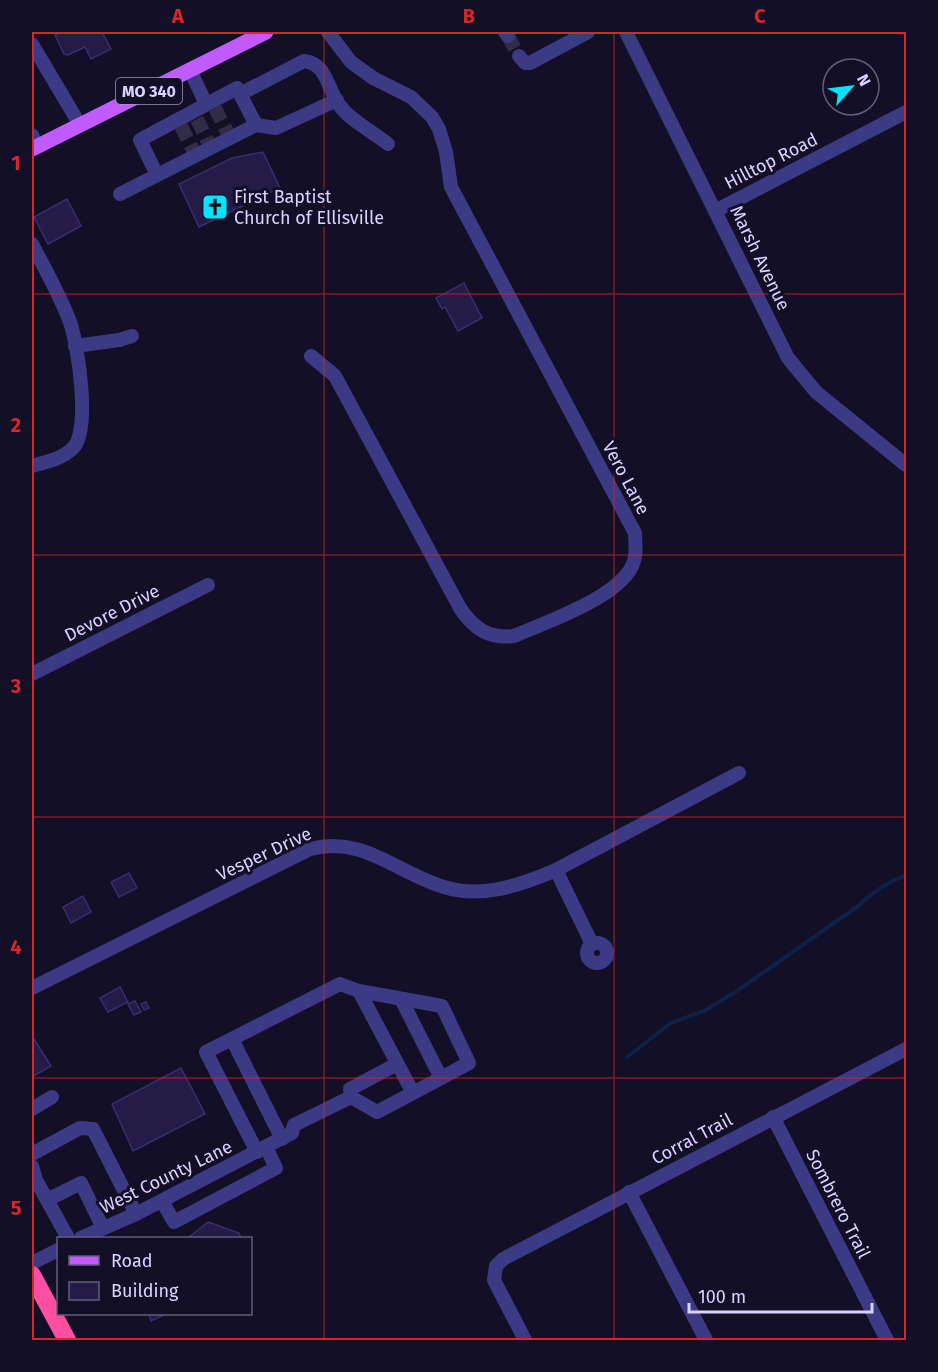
<svg xmlns="http://www.w3.org/2000/svg" width="938" height="1372" font-family="'Fira Sans',sans-serif">
<style>
.lines{fill:none;stroke-linecap:round;stroke-linejoin:round}
.stream{stroke:#0c2248;stroke-width:4}
.building{fill:#241b47;stroke:#3b2d73;stroke-width:1.5}
.minor-tunnel{stroke:#312d47;stroke-width:14;stroke-dasharray:14 7;stroke-linecap:butt}
.minor{stroke:#3d3a85;stroke-width:14}
.major{stroke:#c25bff;stroke-width:15}
.highway{stroke:#ff4fa3;stroke-width:18}
.grid{fill:none;stroke:#d62828;stroke-width:1.5;stroke-opacity:0.55}
.labels{text-anchor:middle;stroke-width:6;stroke-linejoin:round;paint-order:stroke}
.shield{fill:#130f26;stroke:#9e99be;stroke-width:1.5}
.shield-label{font-size:16px;font-weight:bold;fill:#d9d4ff}
.street-label{font-size:18px;fill:#d9d4ff;stroke:#130f26}
.poi-label{font-size:18px;fill:#d9d4ff;stroke:#130f26;text-anchor:start}
.neatline{fill:none;stroke:#d62828;stroke-width:2}
.grid-label{font-size:20px;text-anchor:middle;font-weight:bold;fill:#d62828}
</style>
<rect width="100%" height="100%" fill="#130f26"/>
<g class="lines">
<path class="stream" d="M627,1057L671,1023L704,1011L737,991L858,906C873,892 887,882 906,875"/>
</g>
<g class="building">
<polygon points="63,32 102,32 111,49 91,59 85,47 68,55 64,54 55,35"/>
<polygon points="263,152 280,188 199,227 179,184 232,158"/>
<polygon points="67,199 81,226 48,244 34,217"/>
<polygon points="464,283 482,318 458,331 445,307 442,309 436,298"/>
<polygon points="129,873 137,888 119,897 111,882"/>
<polygon points="83,896 91,912 71,923 63,907"/>
<polygon points="120,987 128,1002 108,1012 100,998"/>
<polygon points="135,1001 141,1012 134,1015 128,1004"/>
<polygon points="146,1002 149,1008 144,1010 141,1004"/>
<polygon points="32,1036 51,1066 32,1077"/>
<polygon points="181,1068 205,1114 133,1151 112,1104"/>
<polygon points="208,1222 239,1233 241,1238 188,1238"/>
<polygon points="149,1314 166,1314 151,1321"/>
</g>
<g class="lines">
<g class="minor-tunnel">
<polyline points="508,36 519,56"/>
<polyline points="215,108 227,132"/>
<polyline points="197,119 208,142"/>
<polyline points="181,126 193,150"/>
</g>
<g class="minor">
<polyline points="505,32 508,36"/>
<polyline points="626,32 788,358 816,392 906,465"/>
<polyline points="32,44 80,125"/>
<polyline points="519,56 525,63 530,63 588,32"/>
<polyline points="190,70 206,104"/>
<path d="M240,94L304,61C328,64 327,90 340,106C351,121 373,132 388,144"/>
<polyline points="256,125 276,128 337,100"/>
<polyline points="32,135 37,147"/>
<polyline points="120,194 256,125 237,88 140,140 157,175"/>
<polyline points="717,210 906,112"/>
<path d="M32,244C45,269 60,295 70,322C78,345 91,431 73,448C62,459 46,462 32,466"/>
<polyline points="75,346 119,340 132,336"/>
<path d="M311,356L335,376L460,608C474,629 489,639 514,636C546,622 624,596 634,561C637,553 635,542 635,533L451,187L446,152L439,129L432,117L411,97L373,78L351,62L328,32"/>
<polyline points="32,674 208,585"/>
<polyline points="556,870 592,944"/>
<circle cx="597" cy="953" r="10"/>
<path d="M32,988L310,849C364,835 396,873 444,887C482,899 521,885 556,870L739,773"/>
<polyline points="401,999 441,1078"/>
<polyline points="232,1039 282,1139"/>
<polyline points="351,1097 377,1112 413,1093"/>
<polyline points="351,1097 350,1089 397,1064"/>
<polyline points="32,1109 52,1097"/>
<polyline points="773,1117 887,1340"/>
<polyline points="257,1152 206,1052 340,984 359,991 442,1006 469,1063 413,1093 359,991"/>
<polyline points="32,1154 80,1128 93,1129 136,1214"/>
<polyline points="32,1166 36,1180 68,1238"/>
<polyline points="629,1192 706,1340"/>
<polyline points="47,1200 81,1183 103,1228"/>
<polyline points="162,1201 174,1222 276,1168 266,1147"/>
<polyline points="81,1238 136,1214 292,1133 294,1125 351,1097"/>
<polyline points="32,1263 58,1250"/>
<polyline points="525,1340 494,1280 496,1266 503,1259 906,1049"/>
</g>
<polyline class="major" points="32,149 266,32"/>
<polyline class="highway" points="32,1275 67,1340"/>
</g>
<path class="grid" d="M324,32V1340M614,32V1340M32,294H906M32,555H906M32,817H906M32,1078H906"/>
<defs>
<symbol id="church-square" viewBox="-11 -11 22 22"><rect x="-9" y="-9" width="18" height="18" rx="4" fill="#00e5ff" stroke="#130f26"/><path d="M-1.2-6h2.4v3.5h3.3v2.4h-3.3V6h-2.4V-.1h-3.3v-2.4h3.3Z" fill="#111"/></symbol>
</defs>
<g fill-rule="evenodd">
<use href="#church-square" x="200" y="192" width="30" height="30"/>
</g>
<g class="labels">
<rect class="shield" x="116" y="78" width="66" height="26" rx="4.5"/>
<g class="shield-label">
<text x="149" y="97">MO 340</text>
</g>
<g class="street-label">
<text transform="translate(771 161) rotate(-27)" y="6">Hilltop Road</text>
<text transform="translate(760 258) rotate(64)" y="6">Marsh Avenue</text>
<text transform="translate(626 478) rotate(62)" y="6">Vero Lane</text>
<text transform="translate(112 613) rotate(-27)" y="6">Devore Drive</text>
<text transform="translate(264 854) rotate(-25)" y="6">Vesper Drive</text>
<text transform="translate(692 1139) rotate(-28)" y="6">Corral Trail</text>
<text transform="translate(166 1177) rotate(-26)" y="6">West County Lane</text>
<text transform="translate(838 1204) rotate(63)" y="6">Sombrero Trail</text>
</g>
<g class="poi-label">
<text x="234" y="203">First Baptist<tspan x="234" dy="21">Church of Ellisville</tspan></text>
</g>
</g>
<rect width="938" height="1372" fill="none" stroke="#130f26" stroke-width="66"/>
<rect x="57" y="1237" width="195" height="78" fill="#130f26" stroke="#625e7d" stroke-width="1.5"/>
<rect x="69" y="1256" width="30" height="9" fill="#c25bff" stroke="#625e7d" stroke-width="1.5"/>
<text x="111" y="1267" font-size="18" fill="#d9d4ff">Road</text>
<rect x="69" y="1282" width="30" height="18" fill="#241b47" stroke="#625e7d" stroke-width="1.5"/>
<text x="111" y="1297" font-size="18" fill="#d9d4ff">Building</text>
<g transform="translate(851 87) rotate(62)"><circle r="28" fill="#130f26" stroke="#625e7d" stroke-width="1.5"/>
<path d="M0-4.5L10 22L0 15L-10 22Z" fill="#00e5ff"/>
<text y="-9" font-size="16" font-weight="bold" text-anchor="middle" fill="#d9d4ff">N</text>
</g>
<path d="M689 1303v9h183v-9" fill="none" stroke="#d9d4ff" stroke-width="3"/>
<text x="698" y="1303" font-size="18" fill="#d9d4ff" stroke="#130f26" stroke-width="4.5" paint-order="stroke">100 m</text>
<rect x="33" y="33" width="872" height="1306" class="neatline"/>
<g class="grid-label">
<text x="178" y="23">A</text>
<text x="469" y="23">B</text>
<text x="760" y="23">C</text>
<text x="16" y="170">1</text>
<text x="16" y="432">2</text>
<text x="16" y="693">3</text>
<text x="16" y="954">4</text>
<text x="16" y="1215">5</text>
</g>
</svg>
